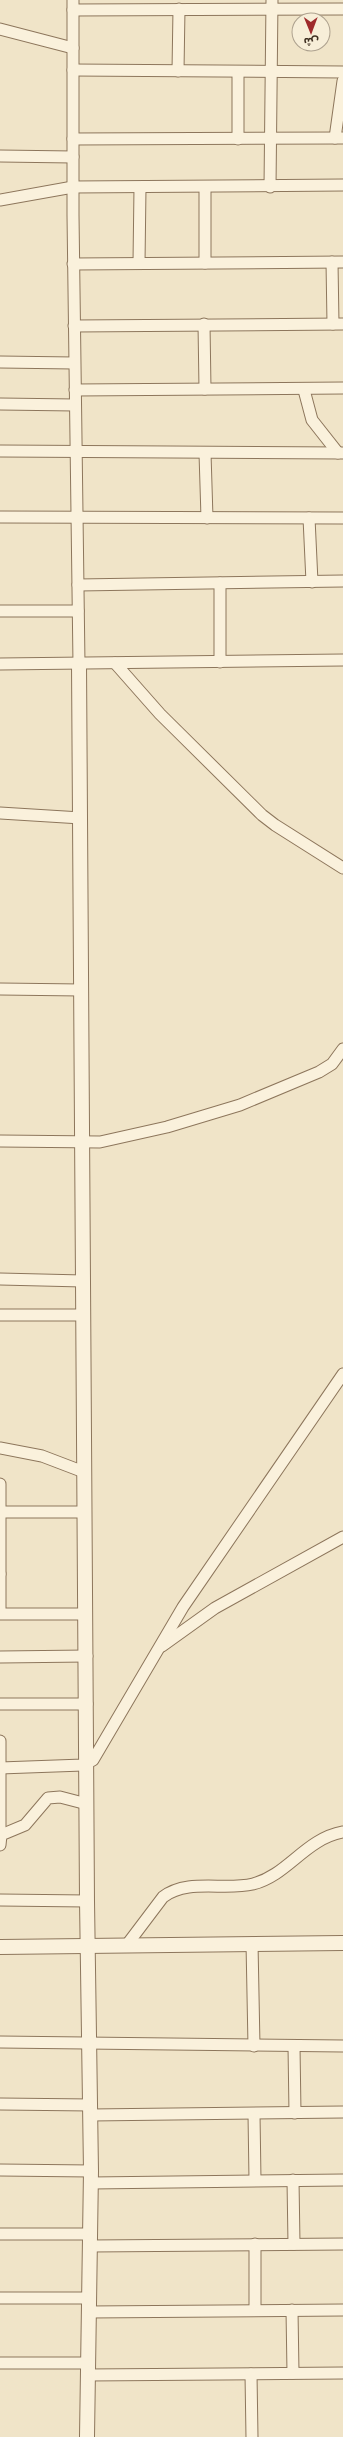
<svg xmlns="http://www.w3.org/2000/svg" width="343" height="2437" font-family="'Roboto Serif','Noto Sans Arabic',serif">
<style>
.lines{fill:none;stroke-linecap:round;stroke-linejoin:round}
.minor-casing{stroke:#8d765c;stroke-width:13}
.tertiary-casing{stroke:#8d765c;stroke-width:16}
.minor{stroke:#faf1dc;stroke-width:11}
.tertiary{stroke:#faf1dc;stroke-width:14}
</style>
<rect width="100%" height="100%" fill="#f0e4c8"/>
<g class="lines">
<defs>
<g id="minor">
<polyline points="73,0 73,215 79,664"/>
<polyline points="73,10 343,9"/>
<polyline points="0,29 73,48"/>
<polyline points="73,70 343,72"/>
<polyline points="178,71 179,9"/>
<polyline points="238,72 238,139"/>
<polyline points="335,138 343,81"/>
<polyline points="73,139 343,138"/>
<polyline points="0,156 73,157"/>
<polyline points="205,187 205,263"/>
<polyline points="270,187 272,0"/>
<polyline points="0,200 73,187 343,185"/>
<polyline points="332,262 333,324"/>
<polyline points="139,263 140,188"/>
<polyline points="73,264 343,262"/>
<polyline points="204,324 205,389"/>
<polyline points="74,326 343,324"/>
<polyline points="0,362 74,363"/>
<polyline points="75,390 343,388"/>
<polyline points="304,390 312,420 338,453"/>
<polyline points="0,404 75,405"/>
<polyline points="0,451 343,453"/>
<polyline points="205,453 207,518"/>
<polyline points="0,517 343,518"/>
<polyline points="309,518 312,582"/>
<polyline points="78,585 343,581"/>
<polyline points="0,611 78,611"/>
<polyline points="220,662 220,583"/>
<polyline points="115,663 160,714 262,815 275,825 343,868"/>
<polyline points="0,664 343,660"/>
<polyline points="0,813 81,818"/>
<polyline points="0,989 81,990"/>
<polyline points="0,1141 100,1142 167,1127 240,1105 319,1072 332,1064 343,1049"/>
<polyline points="0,1279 83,1281"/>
<polyline points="0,1315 84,1315"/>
<polyline points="0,1448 42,1456 84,1472"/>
<polyline points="0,1484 0,1574"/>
<polyline points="0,1512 85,1512"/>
<polyline points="0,1610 0,1574"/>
<polyline points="0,1614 86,1614"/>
<polyline points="162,1646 215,1608 343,1537"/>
<polyline points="0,1657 87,1656"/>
<polyline points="0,1704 87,1704"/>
<polyline points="0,1741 0,1835"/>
<polyline points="0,1768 83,1765 93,1760 183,1607 343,1374"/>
<polyline points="0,1845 1,1835 25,1825 48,1798 60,1797 87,1804"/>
<polyline points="0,1900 87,1901"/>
<polyline points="252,1943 254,2046"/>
<path d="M126,1946L163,1897C188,1878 224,1891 253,1884C288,1875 305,1839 343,1832"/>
<polyline points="0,2042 343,2046"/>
<polyline points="294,2046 295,2113"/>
<polyline points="0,2104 91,2105"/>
<polyline points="254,2114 255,2180"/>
<polyline points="91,2115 343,2112"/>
<polyline points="0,2170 91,2171"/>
<polyline points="293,2180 294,2244"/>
<polyline points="91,2183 343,2180"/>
<polyline points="0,2234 90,2234"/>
<polyline points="255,2244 255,2310"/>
<polyline points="90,2246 343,2244"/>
<polyline points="0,2298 89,2298"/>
<polyline points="292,2310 293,2373"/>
<polyline points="89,2312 343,2310"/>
<polyline points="0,2363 88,2363"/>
<polyline points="251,2374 252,2437"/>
<polyline points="87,2375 343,2373"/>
</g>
<g id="tertiary">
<polyline points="79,664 87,1901 91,2171 87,2437"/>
<polyline points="0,1947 343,1943"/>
</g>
</defs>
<use href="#minor" class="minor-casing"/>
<use href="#tertiary" class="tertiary-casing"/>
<use href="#minor" class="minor"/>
<use href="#tertiary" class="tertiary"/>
</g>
<g transform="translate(311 32) rotate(179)"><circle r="19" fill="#f7eed8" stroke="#ada18e"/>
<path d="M0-3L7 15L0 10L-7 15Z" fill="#9e2a2b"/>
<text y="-6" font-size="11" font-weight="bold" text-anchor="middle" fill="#3d2e20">ش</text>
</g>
</svg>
